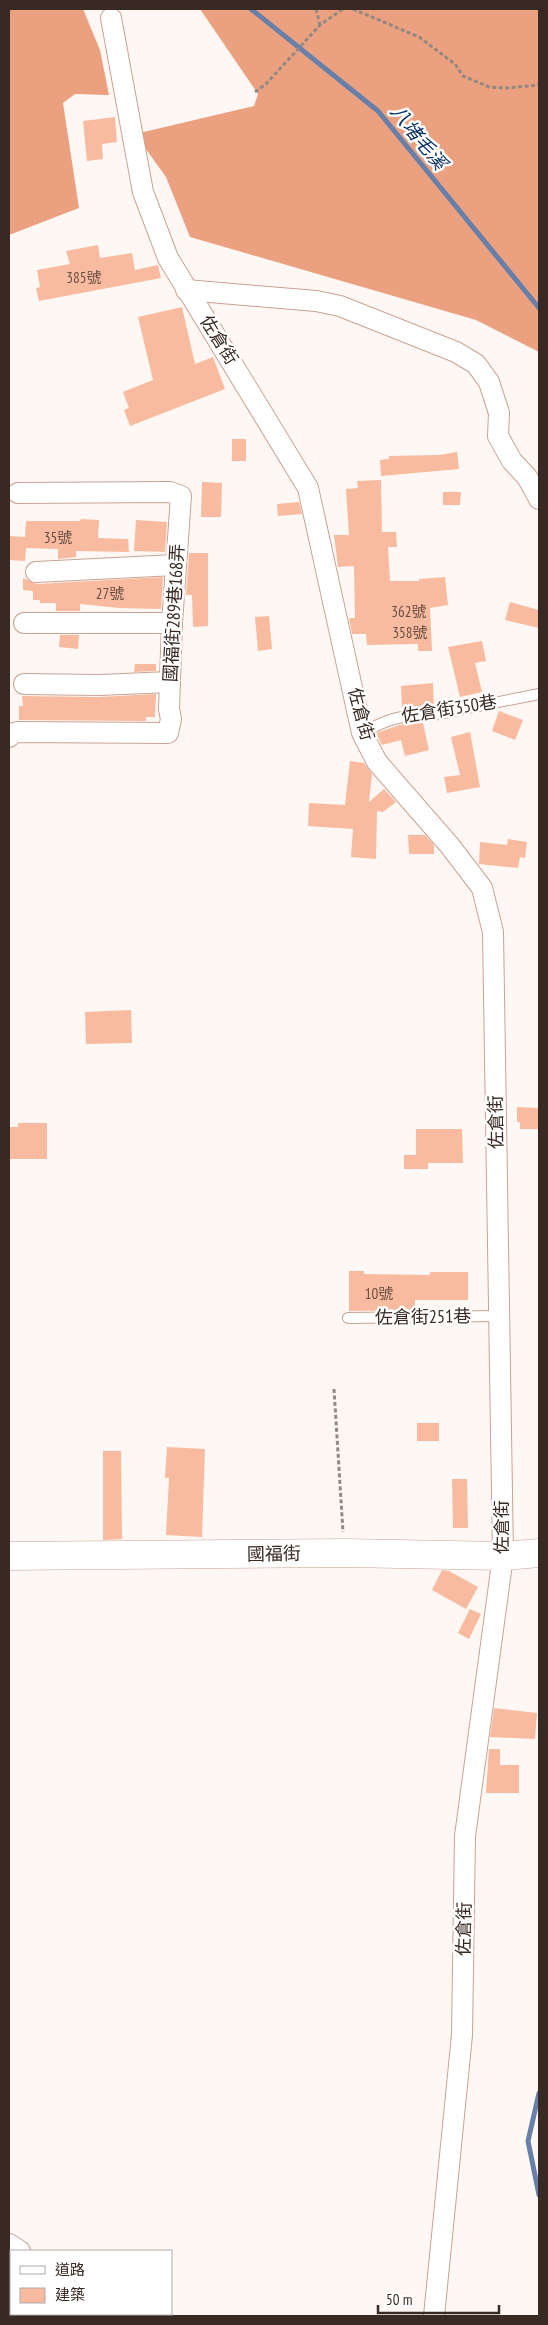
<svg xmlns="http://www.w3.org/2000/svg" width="548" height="2325" font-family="'PT Sans Narrow','Noto Sans TC',sans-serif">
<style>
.forest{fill:#eba17f}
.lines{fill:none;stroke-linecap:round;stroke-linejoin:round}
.stream{stroke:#6880a9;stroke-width:5}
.building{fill:#f8bb9f}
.lane-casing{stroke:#c8a393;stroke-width:12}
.street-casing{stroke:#c8a393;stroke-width:22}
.secondary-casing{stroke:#c8a393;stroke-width:29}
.path{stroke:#948883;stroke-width:3;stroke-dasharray:4 2.5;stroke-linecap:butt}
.lane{stroke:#fff;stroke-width:10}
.street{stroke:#fff;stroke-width:20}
.secondary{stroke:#fff;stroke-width:28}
.labels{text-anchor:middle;stroke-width:5;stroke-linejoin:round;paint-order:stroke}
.number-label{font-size:15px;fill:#684e42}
.street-label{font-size:18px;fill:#382923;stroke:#fff}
.water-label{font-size:19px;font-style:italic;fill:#0a3167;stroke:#fff}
</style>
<rect width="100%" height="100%" fill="#fff7f3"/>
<g class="forest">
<polygon points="9,9 83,9 100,50 109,95 75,94 63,103 79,208 9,235"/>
<polygon points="200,9 539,9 539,352 476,320 190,237 166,177 135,134 254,106 258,94"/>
</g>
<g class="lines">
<g class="stream">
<polyline points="251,9 378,111 539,308"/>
<polyline points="539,2093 528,2141 539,2195"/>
</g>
</g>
<g class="building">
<polygon points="115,117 117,142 102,144 103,159 87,161 83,121"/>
<polygon points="98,245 100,258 132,253 135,270 158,265 161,278 39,301 36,288 40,287 37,270 70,264 66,251"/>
<polygon points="182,307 195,364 213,357 225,389 130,426 124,410 129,408 123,392 153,380 138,317"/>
<rect x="232" y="439" width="14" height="22"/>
<polygon points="457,452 459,469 381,476 380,460 389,459 389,456 439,455"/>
<polygon points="381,480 382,532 396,532 397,547 388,547 390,581 419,581 419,579 445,577 448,605 430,608 432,651 418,651 418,644 367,645 366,634 352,634 349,618 355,618 354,566 338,567 334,535 349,535 346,489 358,488 357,481"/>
<polygon points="202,482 222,483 221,517 201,517"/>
<polygon points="443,492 461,492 460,505 443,505"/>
<polygon points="299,502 302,514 278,516 277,504"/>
<polygon points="81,519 99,520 98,538 128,539 129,552 76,551 76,557 58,559 58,549 26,548 25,561 9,560 9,536 25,537 26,521 80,521"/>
<polygon points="136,520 167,522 165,552 134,551"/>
<polygon points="189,553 208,553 208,626 193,627 192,595 186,595"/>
<polygon points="163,577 161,609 119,608 80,604 80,611 56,611 56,603 40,603 40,600 33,600 33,591 23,590 23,578 37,584"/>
<polygon points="510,602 539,610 539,628 505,620"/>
<polygon points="269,616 272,649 258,651 255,617"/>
<polygon points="60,635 79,635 78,649 59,647"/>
<polygon points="482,641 486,661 475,663 482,692 460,697 448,647"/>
<polygon points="135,664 156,664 156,671 134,672"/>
<polygon points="433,683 434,708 402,710 401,686"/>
<polygon points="156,694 155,717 146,717 146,721 19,720 19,706 23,706 22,696 99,697"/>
<polygon points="499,711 523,720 515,740 492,731"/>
<polygon points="423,723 429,750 405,756 401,740 382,745 376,733 403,724"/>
<polygon points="470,732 480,787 447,793 444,777 460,775 451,737"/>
<polygon points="350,761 364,763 372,774 369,802 384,789 396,802 383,812 377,811 376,859 351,857 353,829 308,826 309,803 345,805"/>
<polygon points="408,835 425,835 434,845 434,854 409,854"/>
<polygon points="508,839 527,842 525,858 520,857 518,868 479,864 480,842 507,845"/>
<polygon points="131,1010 132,1043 86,1044 85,1012"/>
<polygon points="517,1107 539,1108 539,1129 520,1129 520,1122 517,1122"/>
<polygon points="18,1123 47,1123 47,1159 9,1159 9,1127 18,1127"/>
<polygon points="416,1129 462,1129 463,1163 428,1163 428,1169 404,1169 404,1155 416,1155"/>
<polygon points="349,1271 364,1271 364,1274 430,1275 430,1272 468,1272 468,1300 415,1300 415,1310 349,1311"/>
<rect x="417" y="1423" width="22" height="18"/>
<polygon points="167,1447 205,1449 202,1537 166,1535 169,1478 165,1478"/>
<polygon points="103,1451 121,1451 122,1539 103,1540"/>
<polygon points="452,1479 467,1479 468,1528 453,1528"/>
<polygon points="442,1570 449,1571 478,1587 466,1609 432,1590"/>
<polygon points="470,1609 481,1614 469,1639 458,1633"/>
<polygon points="494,1708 537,1713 535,1739 490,1737"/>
<polygon points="489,1749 500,1749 500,1765 519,1765 519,1793 486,1793"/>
</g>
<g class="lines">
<defs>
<g id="lane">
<path d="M362,733C384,721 403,713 428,716L539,694"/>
<polyline points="348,1318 499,1316"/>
</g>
<g id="street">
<polyline points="111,18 143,192 168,258 308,488 362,733 377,762 450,846 482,888 493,932 503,1556 465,1836 462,2035 434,2316"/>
<polyline points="186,290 316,301 340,306 456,352 476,364 489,382 499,413 498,436 512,461 527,477 539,499"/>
<polyline points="36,572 175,565"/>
<polyline points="24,623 172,623"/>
<polyline points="24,684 99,685 170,682"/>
<polyline points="9,737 13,733 18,732 168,733 171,719 169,709 172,623 181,496 170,492 18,493"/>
<polyline points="9,2244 20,2251"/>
<polyline points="121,2314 121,2316"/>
</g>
<polyline id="secondary" points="9,1556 345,1553 503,1556 539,1553"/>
</defs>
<use href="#lane" class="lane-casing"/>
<use href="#street" class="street-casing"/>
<use href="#secondary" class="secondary-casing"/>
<g class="path">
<polyline points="316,9 320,25"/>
<polyline points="353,9 419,37 455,64 463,76 489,87 507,88 539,85"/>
<polyline points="255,92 266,84 320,25 343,9"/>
<polyline points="334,1389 343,1532"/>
</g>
<use href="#lane" class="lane"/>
<use href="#street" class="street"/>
<use href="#secondary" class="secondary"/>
</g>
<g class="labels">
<g class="number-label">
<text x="84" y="283">385號</text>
<text x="58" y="543">35號</text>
<text x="110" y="599">27號</text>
<text x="409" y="617">362號</text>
<text x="410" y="638">358號</text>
<text x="379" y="1299">10號</text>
</g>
<g class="street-label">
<text transform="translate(219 340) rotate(58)" y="6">佐倉街</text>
<text transform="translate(174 613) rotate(-87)" y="6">國福街289巷168弄</text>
<text transform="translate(449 709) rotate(-9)" y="6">佐倉街350巷</text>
<text transform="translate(361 714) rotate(75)" y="6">佐倉街</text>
<text transform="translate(496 1122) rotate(-91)" y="6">佐倉街</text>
<text transform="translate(423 1317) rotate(-1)" y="6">佐倉街251巷</text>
<text transform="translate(502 1527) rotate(-90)" y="6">佐倉街</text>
<text transform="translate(274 1554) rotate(-1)" y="6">國福街</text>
<text transform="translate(464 1929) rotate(-89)" y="6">佐倉街</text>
</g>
<g class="water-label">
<text transform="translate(419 137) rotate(51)" y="7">八堵毛溪</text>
</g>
</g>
<rect width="548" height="2325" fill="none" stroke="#382923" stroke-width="20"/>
<rect x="10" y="2250" width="162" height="65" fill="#ffffff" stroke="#afa9a7"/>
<rect x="20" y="2266" width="25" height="8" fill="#ffffff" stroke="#afa9a7"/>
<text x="55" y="2275" font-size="15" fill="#382923">道路</text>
<rect x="20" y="2288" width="25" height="15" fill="#f8bb9f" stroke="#afa9a7"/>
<text x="55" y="2300" font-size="15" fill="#382923">建築</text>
<path d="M378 2305v8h121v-8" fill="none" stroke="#382923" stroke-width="2.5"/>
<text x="386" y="2305" font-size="15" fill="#382923" stroke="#ffffff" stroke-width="4" paint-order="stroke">50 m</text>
</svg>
